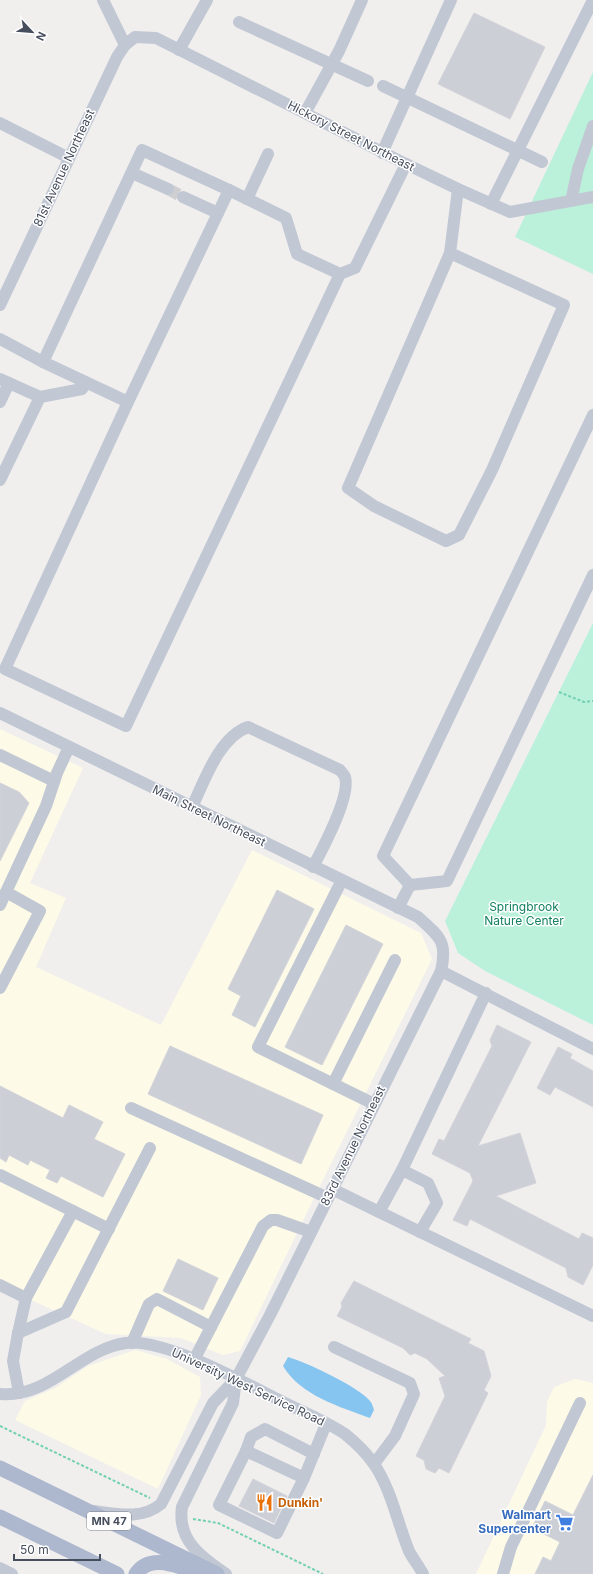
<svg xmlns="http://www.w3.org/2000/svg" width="593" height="1574" font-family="Inter,sans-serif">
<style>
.commercial{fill:#fdfae7}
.green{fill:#bbf1da}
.water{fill:#86c5ef}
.building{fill:#cdcfd6;stroke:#d2d3da}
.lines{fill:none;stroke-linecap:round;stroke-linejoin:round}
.minor-tunnel{stroke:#cfcfd1;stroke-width:12;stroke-dasharray:12 6;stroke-linecap:butt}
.path{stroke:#72d0b3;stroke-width:2;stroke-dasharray:3 2;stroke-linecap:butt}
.minor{stroke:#c1c8d4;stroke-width:12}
.major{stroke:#adb8cf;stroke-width:15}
.labels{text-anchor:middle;stroke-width:3;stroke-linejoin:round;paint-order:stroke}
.shield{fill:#fff;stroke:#7e838e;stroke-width:1}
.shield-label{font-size:11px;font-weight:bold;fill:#464e5d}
.street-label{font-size:12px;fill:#464e5d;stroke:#fff}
.park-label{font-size:12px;fill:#13815f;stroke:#fff}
.food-label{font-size:12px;font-weight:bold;fill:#c56008;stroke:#fff;text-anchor:start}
.shop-label{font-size:12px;font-weight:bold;fill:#366cbe;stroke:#fff;text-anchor:end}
</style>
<rect width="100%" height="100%" fill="#f1efee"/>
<g class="commercial">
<polygon points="0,729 83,768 30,883 66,898 36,967 161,1025 252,850 421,933 432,959 313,1200 240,1351 223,1355 181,1338 106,1334 0,1286"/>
<polygon points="135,1350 167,1359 200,1377 201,1395 158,1489 15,1420 25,1401 55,1388 88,1366"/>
<polygon points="575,1379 593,1383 593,1574 476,1574 546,1425 547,1402 554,1387"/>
</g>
<g class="green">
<polygon points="593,72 593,274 515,237"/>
<polygon points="593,623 593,1025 485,971 458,953 445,921"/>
</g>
<path class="water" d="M288,1357C306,1362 359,1387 370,1401C372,1403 373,1407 374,1410L370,1418C340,1407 300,1395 283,1366Z"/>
<g class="building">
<polygon points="474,13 545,47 510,119 438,84"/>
<polygon points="0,783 19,792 29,803 0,861"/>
<polygon points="277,890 314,909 255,1027 232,1015 241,996 228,989"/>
<polygon points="346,925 383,944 322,1065 285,1047"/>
<polygon points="497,1025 531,1042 478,1146 520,1133 536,1183 496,1196 579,1239 582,1233 593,1238 593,1265 583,1285 568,1277 566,1268 470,1219 467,1226 453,1220 473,1181 470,1173 432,1154 439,1139 444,1141 492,1046 490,1040"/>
<polygon points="170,1046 323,1115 301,1164 148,1094"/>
<polygon points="558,1047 572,1054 570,1058 593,1071 593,1107 555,1087 550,1095 537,1088"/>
<polygon points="0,1086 63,1118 69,1105 103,1122 94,1139 125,1154 103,1197 61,1176 57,1183 46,1178 50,1170 30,1160 28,1165 9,1155 6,1162 0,1158"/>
<polygon points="178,1259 218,1278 203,1310 163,1291"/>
<polygon points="354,1281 471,1339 468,1343 484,1351 491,1376 484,1390 488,1393 449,1473 439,1468 435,1473 426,1469 424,1460 416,1456 445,1396 439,1378 445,1376 427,1359 415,1353 410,1355 403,1348 337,1316 342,1307 341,1303"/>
<polygon points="593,1475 593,1574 535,1574 543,1557 551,1561 560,1542 532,1528 545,1501 573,1515"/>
<polygon points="253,1479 287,1496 274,1523 239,1506"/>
</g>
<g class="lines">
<polyline class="minor-tunnel" points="168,189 183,197"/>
<g class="path">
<polyline points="559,692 584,702 593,701"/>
<polyline points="0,1426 150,1498"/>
<polyline points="193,1519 218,1523 323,1574"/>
</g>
<g class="minor">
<polyline points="103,0 125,45"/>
<polyline points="239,22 368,81"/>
<polyline points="179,50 207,0"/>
<polyline points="383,86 542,162"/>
<polyline points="305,113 339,51 362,0"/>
<polyline points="0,123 69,158"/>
<polyline points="382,153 451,0"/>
<polyline points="132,173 168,189"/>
<polyline points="229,190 128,402 5,669 126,726 340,274 355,268 406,164"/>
<polyline points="183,197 218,213"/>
<polyline points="247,199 268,154"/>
<polyline points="571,201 578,169 593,126"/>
<polyline points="491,204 593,0"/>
<polyline points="450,253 348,488 374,506 446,541 459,535 492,470 564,305 450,253 458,189"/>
<polyline points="0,305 117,57 125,45 135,37 156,38 402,162 458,189 510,212 593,197"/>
<polyline points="0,339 43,362 142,150 229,190 286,218 297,254 340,274"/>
<polyline points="43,362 128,402"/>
<polyline points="0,379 40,397 82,389 85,383"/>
<polyline points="0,402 9,383"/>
<polyline points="0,480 40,397"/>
<path d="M0,713L418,917C439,936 448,941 441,971L270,1315L236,1379L213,1403L161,1504C142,1520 117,1514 94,1511"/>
<polyline points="0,755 54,781"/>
<path d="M192,807C204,782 219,737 248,727L340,770C341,772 344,774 345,777C351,796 323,848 313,867"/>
<polyline points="342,880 258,1047 374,1104"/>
<polyline points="410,885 383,856 593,415"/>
<polyline points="410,885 447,881 593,575"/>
<polyline points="0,905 6,892"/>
<polyline points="398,908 410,885"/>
<polyline points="441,971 593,1049"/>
<polyline points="0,988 40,911 6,892 46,806 57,773 69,747"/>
<polyline points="333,1084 395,960"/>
<polyline points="131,1108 328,1198"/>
<polyline points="0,1175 109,1229"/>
<polyline points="332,1189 593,1316"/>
<polyline points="379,1212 402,1170"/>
<polyline points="420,1232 437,1203 428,1183 402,1170 486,993"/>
<polyline points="0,1285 26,1298 18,1333"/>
<polyline points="26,1298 73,1211"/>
<polyline points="132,1343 149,1304 157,1299 211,1327"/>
<polyline points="334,1347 410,1383 414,1394 395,1436 374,1464"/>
<polyline points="194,1360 263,1226 271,1220 277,1220 311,1232"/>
<polyline points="19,1393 13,1361 18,1333 66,1312 150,1148"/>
<path d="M0,1394C49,1399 80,1349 126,1343C165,1338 247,1384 283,1402C303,1412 326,1421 345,1434C355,1442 367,1454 374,1464C392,1491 397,1522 409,1551C413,1559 419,1566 423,1574"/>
<polyline points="246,1451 251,1437 265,1429 314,1454"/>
<polyline points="304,1478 277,1533 219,1505 246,1451 304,1478 326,1424"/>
<polyline points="0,1568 12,1574"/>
<path d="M226,1574C201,1557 177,1540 182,1507L233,1403L236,1379"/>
<polyline points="503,1574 511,1547 580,1403"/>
</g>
<g class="major">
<polyline points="0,1468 217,1574"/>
<polyline points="0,1517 117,1574"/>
<path d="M136,1574C150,1553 177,1566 196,1572"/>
</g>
</g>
<defs>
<symbol id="restaurant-bare" viewBox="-9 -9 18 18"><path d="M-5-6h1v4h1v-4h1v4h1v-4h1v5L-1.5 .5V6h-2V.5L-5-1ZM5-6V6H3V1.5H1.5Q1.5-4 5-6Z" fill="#e8710a" stroke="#fff" stroke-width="2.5" paint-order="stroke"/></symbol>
<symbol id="supermarket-bare" viewBox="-9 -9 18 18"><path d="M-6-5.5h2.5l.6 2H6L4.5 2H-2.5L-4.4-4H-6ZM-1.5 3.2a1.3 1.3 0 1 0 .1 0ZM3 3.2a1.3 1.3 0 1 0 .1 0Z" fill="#3f7fe0" stroke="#fff" stroke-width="2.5" paint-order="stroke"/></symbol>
</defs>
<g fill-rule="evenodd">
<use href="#restaurant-bare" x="252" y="1490" width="25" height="25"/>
<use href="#supermarket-bare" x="552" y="1510" width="25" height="25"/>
</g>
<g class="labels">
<rect class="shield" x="87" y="1512" width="44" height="18" rx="3"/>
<g class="shield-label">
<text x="109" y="1525">MN 47</text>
</g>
<g class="street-label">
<text transform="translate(351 136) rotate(27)" y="4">Hickory Street Northeast</text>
<text transform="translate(64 168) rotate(-65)" y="4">81st Avenue Northeast</text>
<text transform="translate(209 816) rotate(26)" y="4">Main Street Northeast</text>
<text transform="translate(353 1146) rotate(-64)" y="4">83rd Avenue Northeast</text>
<text transform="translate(248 1387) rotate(25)" y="4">University West Service Road</text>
</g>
<g class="park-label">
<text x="524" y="911">Springbrook<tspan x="524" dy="14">Nature Center</tspan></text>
</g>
<g class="food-label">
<text x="278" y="1507">Dunkin'</text>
</g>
<g class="shop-label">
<text x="551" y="1519">Walmart<tspan x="551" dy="14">Supercenter</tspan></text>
</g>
</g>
<g transform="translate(32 32) rotate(116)" stroke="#ffffff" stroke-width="3" paint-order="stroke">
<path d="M0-3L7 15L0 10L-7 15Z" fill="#464e5d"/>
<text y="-6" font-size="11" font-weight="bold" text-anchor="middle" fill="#464e5d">N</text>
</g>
<path d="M14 1554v6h86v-6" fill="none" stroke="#464e5d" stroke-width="2"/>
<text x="20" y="1554" font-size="12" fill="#464e5d" stroke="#ffffff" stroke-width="3" paint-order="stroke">50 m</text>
</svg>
